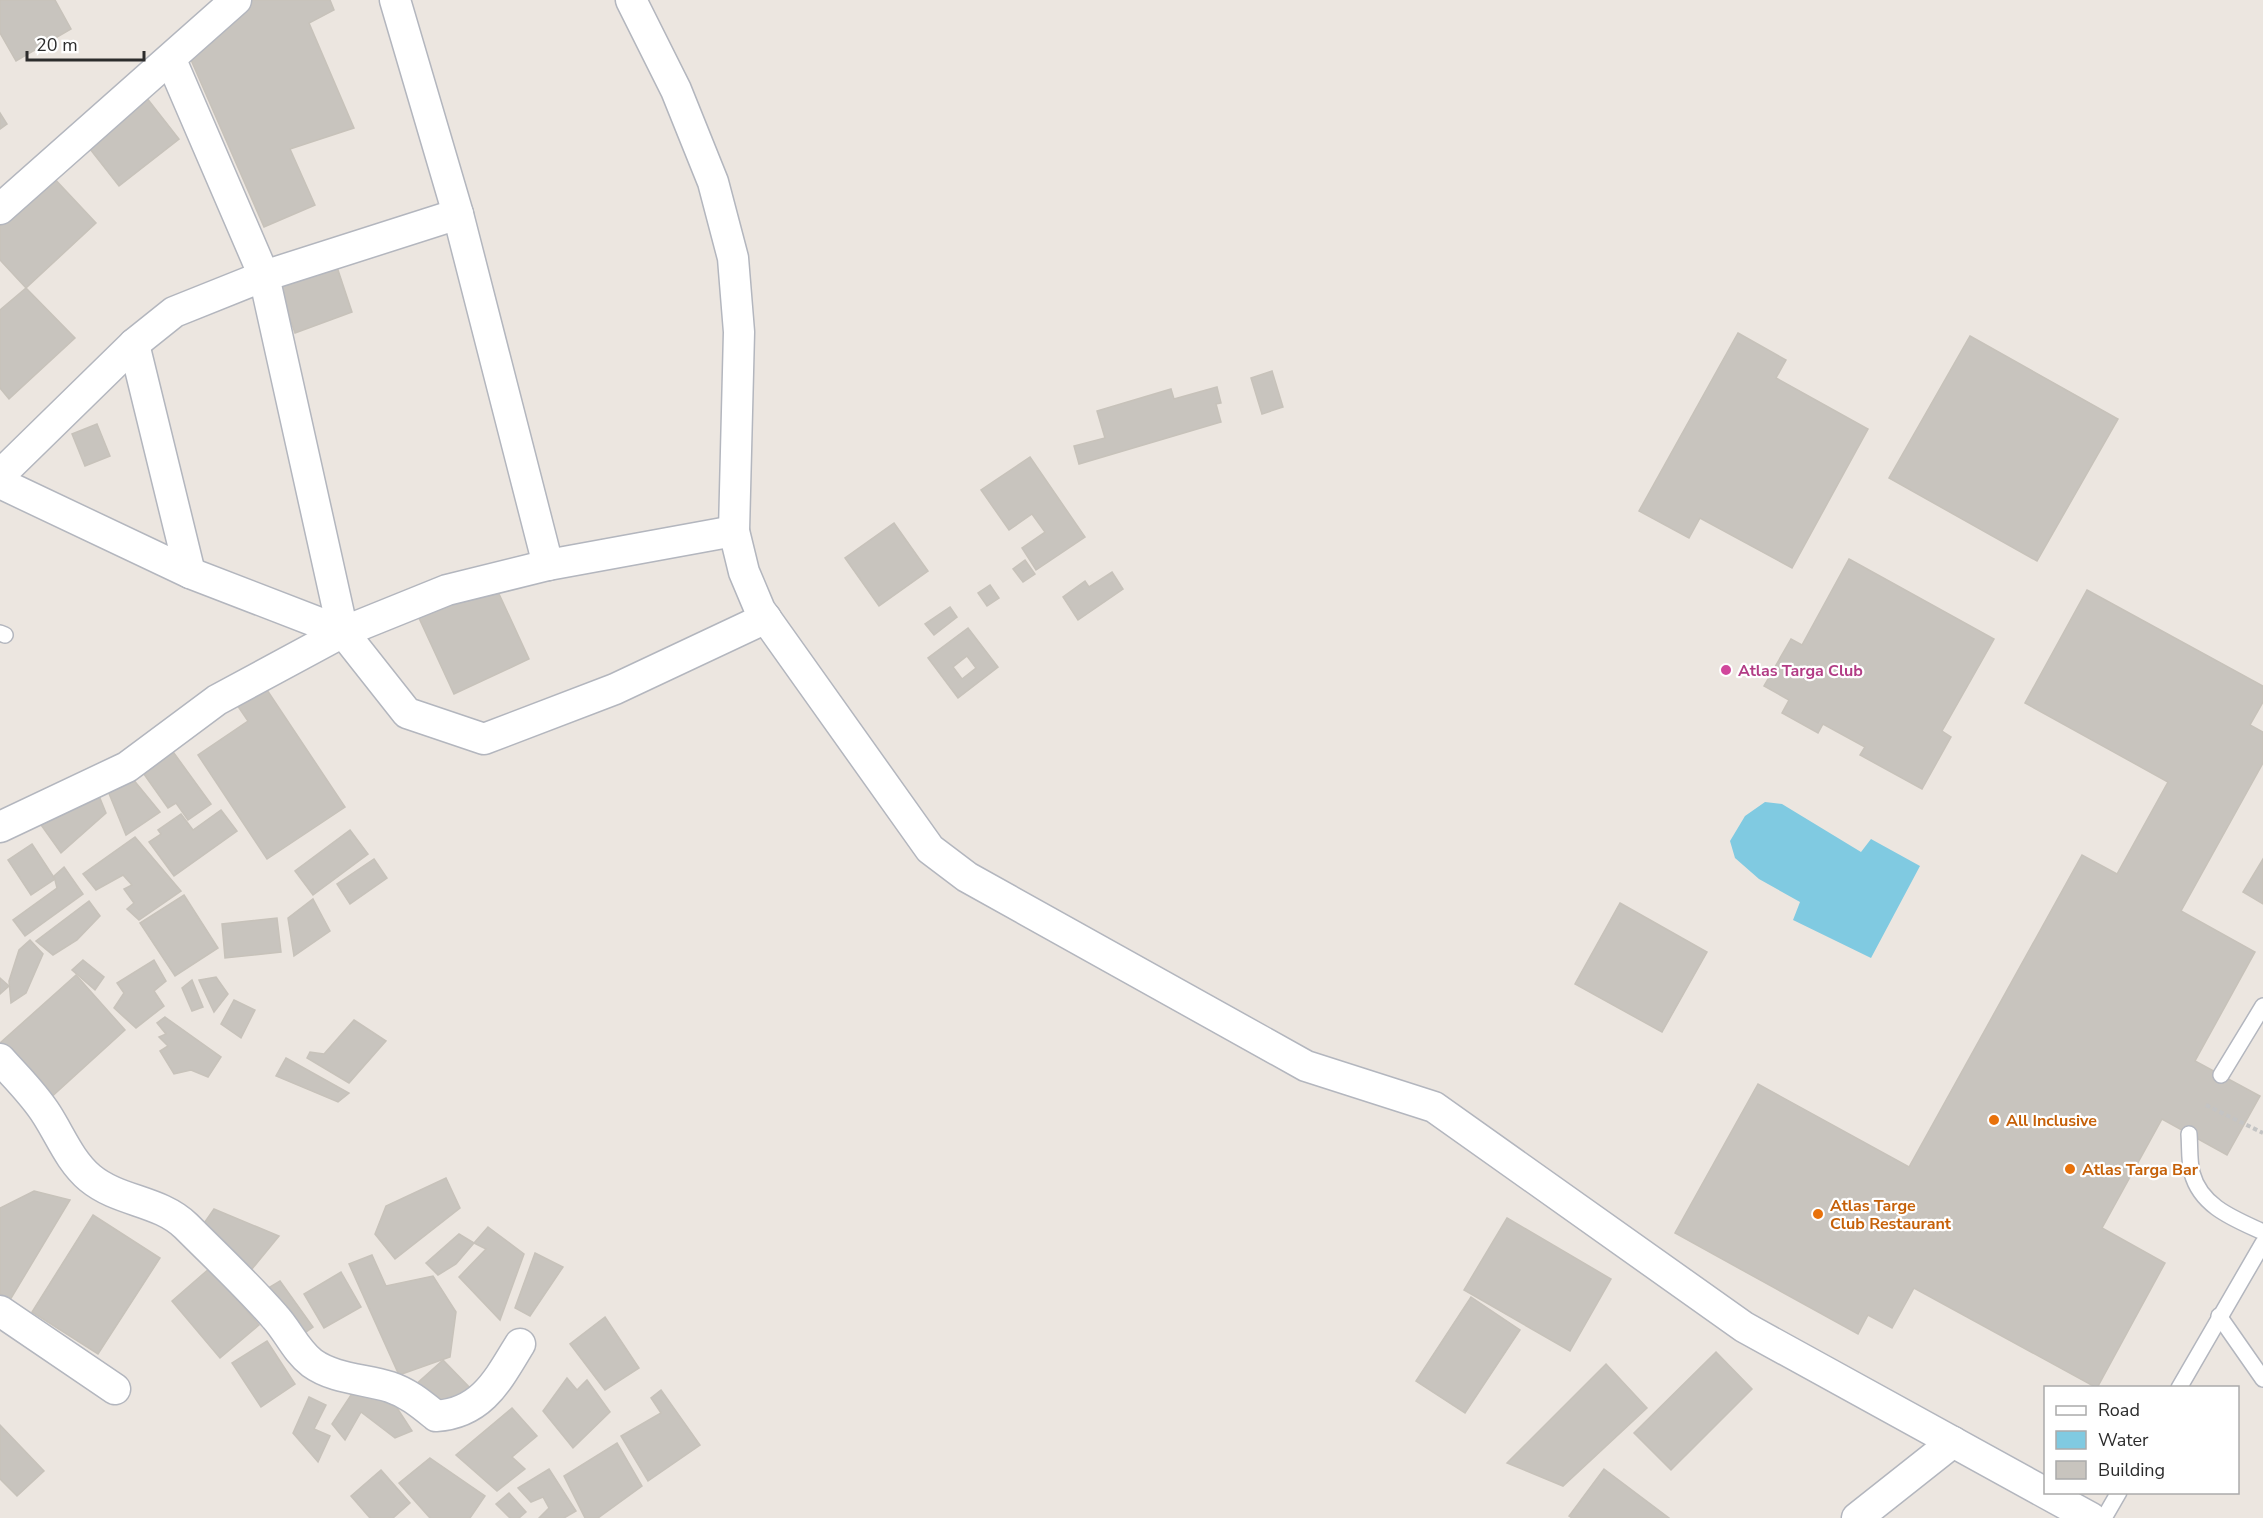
<svg xmlns="http://www.w3.org/2000/svg" width="2263" height="1518" font-family="'Nunito Sans',sans-serif">
<style>
.water{fill:#80cae1}
.building{fill:#c8c4be;stroke:#c7c2ba;stroke-width:1.5;fill-rule:evenodd}
.lines{fill:none;stroke-linecap:round;stroke-linejoin:round}
.lane-casing{stroke:#b3b6be;stroke-width:18}
.street-casing{stroke:#b3b6be;stroke-width:33}
.path{stroke:#c4c4c4;stroke-width:4;stroke-dasharray:4.5 3;stroke-linecap:butt}
.lane{stroke:#fff;stroke-width:15}
.street{stroke:#fff;stroke-width:30}
.hotel-dot{fill:#d1479c;stroke:#fff;stroke-width:2}
.food-dot{fill:#e8710a;stroke:#fff;stroke-width:2}
.labels{text-anchor:middle;stroke-width:4.5;stroke-linejoin:round;paint-order:stroke}
.hotel-label{font-size:16px;font-weight:bold;fill:#b23c85;stroke:#fff;text-anchor:start}
.food-label{font-size:16px;font-weight:bold;fill:#c56008;stroke:#fff;text-anchor:start}
</style>
<rect width="100%" height="100%" fill="#ece6e0"/>
<polygon class="water" points="1765,802 1782,804 1861,852 1871,839 1920,866 1871,958 1793,920 1800,902 1759,879 1735,858 1730,841 1745,816"/>
<g class="building">
<polygon points="0,0 55,0 71,29 16,61 0,33"/>
<polygon points="249,0 330,0 334,10 309,23 354,128 290,149 315,205 264,227 188,53"/>
<polygon points="146,97 179,139 119,186 86,144"/>
<polygon points="0,113 7,124 0,129"/>
<polygon points="51,175 96,223 26,288 0,260 0,223"/>
<polygon points="335,261 352,312 295,333 277,283"/>
<polygon points="26,288 75,338 9,399 0,388 0,310"/>
<polygon points="1738,333 1786,360 1776,378 1868,429 1792,568 1700,518 1689,538 1639,511"/>
<polygon points="1970,336 2118,419 2037,561 1889,478"/>
<polygon points="1272,371 1283,407 1262,414 1251,378"/>
<polygon points="1217,387 1221,403 1216,404 1221,422 1079,464 1074,446 1105,438 1097,411 1171,389 1174,399"/>
<polygon points="97,424 110,456 85,466 72,434"/>
<polygon points="1030,457 1085,537 1036,570 1022,548 1045,532 1032,514 1009,530 981,490"/>
<polygon points="894,523 928,571 879,606 845,558"/>
<polygon points="1849,559 1994,639 1942,731 1951,737 1922,789 1860,755 1865,747 1823,724 1818,733 1782,713 1789,700 1764,686 1791,639 1802,645"/>
<polygon points="1025,560 1035,574 1023,582 1013,569"/>
<polygon points="1112,572 1123,589 1078,620 1063,597 1085,581 1089,587"/>
<polygon points="494,583 529,659 454,694 419,618"/>
<polygon points="990,585 999,598 987,606 978,593"/>
<polygon points="2087,590 2263,686 2263,702 2250,725 2263,732 2263,763 2181,911 2255,952 2195,1061 2260,1096 2227,1155 2162,1119 2102,1228 2165,1263 2097,1388 1914,1288 1892,1328 1868,1315 1858,1334 1675,1233 1758,1084 1909,1167 2082,855 2117,874 2168,782 2025,703"/>
<polygon points="950,607 957,617 934,635 925,624"/>
<path d="M968,628L998,667L958,698L928,658ZM967,656L976,668L962,679L953,667Z"/>
<polygon points="263,684 345,807 267,859 198,755 248,721 235,702"/>
<polygon points="171,749 211,804 188,820 176,803 168,808 141,770"/>
<polygon points="132,778 160,812 126,835 108,791"/>
<polygon points="95,786 106,813 61,853 34,815"/>
<polygon points="221,810 237,831 174,876 149,842 161,834 158,830 181,814 193,830"/>
<polygon points="350,830 368,854 313,895 295,871"/>
<polygon points="135,837 181,891 139,920 127,909 134,903 124,889 132,885 123,875 96,890 83,874"/>
<polygon points="32,844 55,879 31,895 8,860"/>
<polygon points="374,859 387,878 350,904 337,884"/>
<polygon points="2263,859 2263,904 2243,892"/>
<polygon points="64,867 83,894 25,936 13,920 57,888 54,876"/>
<polygon points="184,895 218,948 175,976 140,923"/>
<polygon points="313,899 330,931 294,956 288,918"/>
<polygon points="89,901 100,916 77,940 53,955 36,941"/>
<polygon points="1620,903 1707,952 1662,1032 1575,984"/>
<polygon points="277,918 281,952 225,958 222,924"/>
<polygon points="30,940 43,954 26,993 11,1003 9,981 19,950"/>
<polygon points="83,960 104,977 95,990 72,970"/>
<polygon points="154,960 166,981 154,991 164,1006 136,1028 114,1008 124,993 117,983"/>
<polygon points="76,975 125,1030 47,1101 0,1048 0,1043"/>
<polygon points="216,977 228,994 214,1012 199,980"/>
<polygon points="0,978 9,986 0,994"/>
<polygon points="192,980 203,1007 192,1011 182,988"/>
<polygon points="234,1000 255,1010 241,1038 221,1024"/>
<polygon points="165,1017 221,1057 208,1077 191,1070 174,1074 160,1051 168,1046 159,1037 166,1034 157,1023"/>
<polygon points="354,1020 386,1041 349,1083 307,1058 310,1052 324,1054"/>
<polygon points="286,1058 349,1093 338,1102 276,1076"/>
<polygon points="446,1178 460,1208 395,1259 375,1234 386,1206"/>
<polygon points="34,1191 70,1200 10,1300 0,1294 0,1208"/>
<polygon points="214,1209 279,1236 247,1275 198,1232"/>
<polygon points="93,1215 160,1258 98,1354 32,1312"/>
<polygon points="1507,1218 1611,1279 1570,1351 1464,1290"/>
<polygon points="488,1227 524,1254 500,1320 459,1277 486,1249 474,1243"/>
<polygon points="459,1234 474,1243 456,1264 438,1275 426,1263"/>
<polygon points="535,1253 563,1267 530,1316 515,1308"/>
<polygon points="372,1255 386,1286 433,1276 456,1312 450,1357 399,1375 349,1264"/>
<polygon points="210,1268 259,1325 220,1358 172,1301"/>
<polygon points="341,1272 361,1307 324,1328 304,1294"/>
<polygon points="280,1281 313,1327 299,1337 265,1290"/>
<polygon points="1471,1297 1520,1330 1465,1413 1416,1381"/>
<polygon points="605,1317 639,1368 605,1390 570,1344"/>
<polygon points="267,1341 295,1384 261,1407 232,1363"/>
<polygon points="1716,1352 1752,1389 1671,1470 1634,1433"/>
<polygon points="443,1360 471,1389 440,1411 414,1386"/>
<polygon points="1606,1364 1647,1408 1563,1486 1507,1463"/>
<polygon points="567,1378 577,1390 587,1380 610,1412 573,1448 543,1411"/>
<polygon points="661,1390 700,1445 648,1481 621,1436 661,1413 651,1398"/>
<polygon points="353,1392 388,1394 412,1431 395,1438 361,1412 345,1440 332,1424"/>
<polygon points="309,1397 326,1405 314,1429 330,1436 318,1462 293,1433"/>
<polygon points="512,1408 537,1436 512,1457 525,1469 497,1491 456,1455"/>
<polygon points="0,1425 44,1471 17,1496 0,1479"/>
<polygon points="617,1443 642,1486 598,1518 585,1518 564,1476"/>
<polygon points="430,1458 485,1496 470,1518 430,1518 399,1483"/>
<polygon points="549,1469 576,1511 564,1518 539,1518 549,1508 543,1497 531,1502 518,1488"/>
<polygon points="1604,1469 1669,1518 1572,1518 1569,1516"/>
<polygon points="381,1470 410,1503 393,1518 370,1518 351,1496"/>
<polygon points="509,1493 526,1512 519,1518 510,1518 496,1504"/>
</g>
<g class="lines">
<defs>
<g id="lane">
<polyline points="0,633 5,635"/>
<polyline points="2221,1075 2263,1006"/>
<path d="M2189,1134C2190,1147 2189,1161 2192,1173C2201,1207 2235,1219 2263,1232"/>
<polyline points="2219,1316 2263,1379"/>
<polyline points="2179,1388 2263,1243"/>
<polyline points="2104,1518 2119,1492"/>
</g>
<g id="street">
<polyline points="395,0 458,214 548,565"/>
<polyline points="631,0 676,90 713,182 733,258 739,332 734,531 744,572 760,610 930,849 967,877 1306,1066 1434,1107 1744,1327 2091,1518"/>
<polyline points="171,60 264,276 343,632 407,713 484,739 615,689 766,618"/>
<polyline points="0,209 236,0"/>
<polyline points="134,344 190,573"/>
<polyline points="0,475 134,344 174,312 264,276 458,214"/>
<polyline points="0,483 190,573 343,632"/>
<polyline points="0,827 127,767 217,700 343,632 447,590 548,565 734,531"/>
<path d="M0,1059C16,1077 34,1094 47,1115C61,1137 70,1161 90,1178C119,1202 159,1200 186,1226C216,1256 247,1285 275,1317C288,1331 296,1351 312,1363C334,1379 365,1379 390,1387C408,1393 421,1404 436,1416C482,1413 498,1380 520,1344"/>
<polyline points="0,1311 115,1389"/>
<polyline points="1857,1518 1953,1442"/>
</g>
</defs>
<use href="#lane" class="lane-casing"/>
<use href="#street" class="street-casing"/>
<polyline class="path" points="2206,1105 2263,1133"/>
<use href="#lane" class="lane"/>
<use href="#street" class="street"/>
</g>
<circle class="hotel-dot" cx="1726" cy="670" r="6"/>
<g class="food-dot">
<circle cx="1994" cy="1120" r="6"/>
<circle cx="2070" cy="1169" r="6"/>
<circle cx="1818" cy="1214" r="6"/>
</g>
<g class="labels">
<g class="hotel-label">
<text x="1738" y="676">Atlas Targa Club</text>
</g>
<g class="food-label">
<text x="2006" y="1126">All Inclusive</text>
<text x="2082" y="1175">Atlas Targa Bar</text>
<text x="1830" y="1211">Atlas Targe<tspan x="1830" dy="18">Club Restaurant</tspan></text>
</g>
</g>
<rect x="2044" y="1386" width="195" height="108" fill="#ffffff" stroke="#ababab" stroke-width="1.5"/>
<rect x="2056" y="1406" width="30" height="9" fill="#ffffff" stroke="#ababab" stroke-width="1.5"/>
<text x="2098" y="1416" font-size="18" fill="#2c2c2c">Road</text>
<rect x="2056" y="1431" width="30" height="18" fill="#80cae1" stroke="#ababab" stroke-width="1.5"/>
<text x="2098" y="1446" font-size="18" fill="#2c2c2c">Water</text>
<rect x="2056" y="1461" width="30" height="18" fill="#c8c4be" stroke="#ababab" stroke-width="1.5"/>
<text x="2098" y="1476" font-size="18" fill="#2c2c2c">Building</text>
<path d="M27 51v9h117v-9" fill="none" stroke="#2c2c2c" stroke-width="3"/>
<text x="36" y="51" font-size="18" fill="#2c2c2c" stroke="#ffffff" stroke-width="4.5" paint-order="stroke">20 m</text>
</svg>
